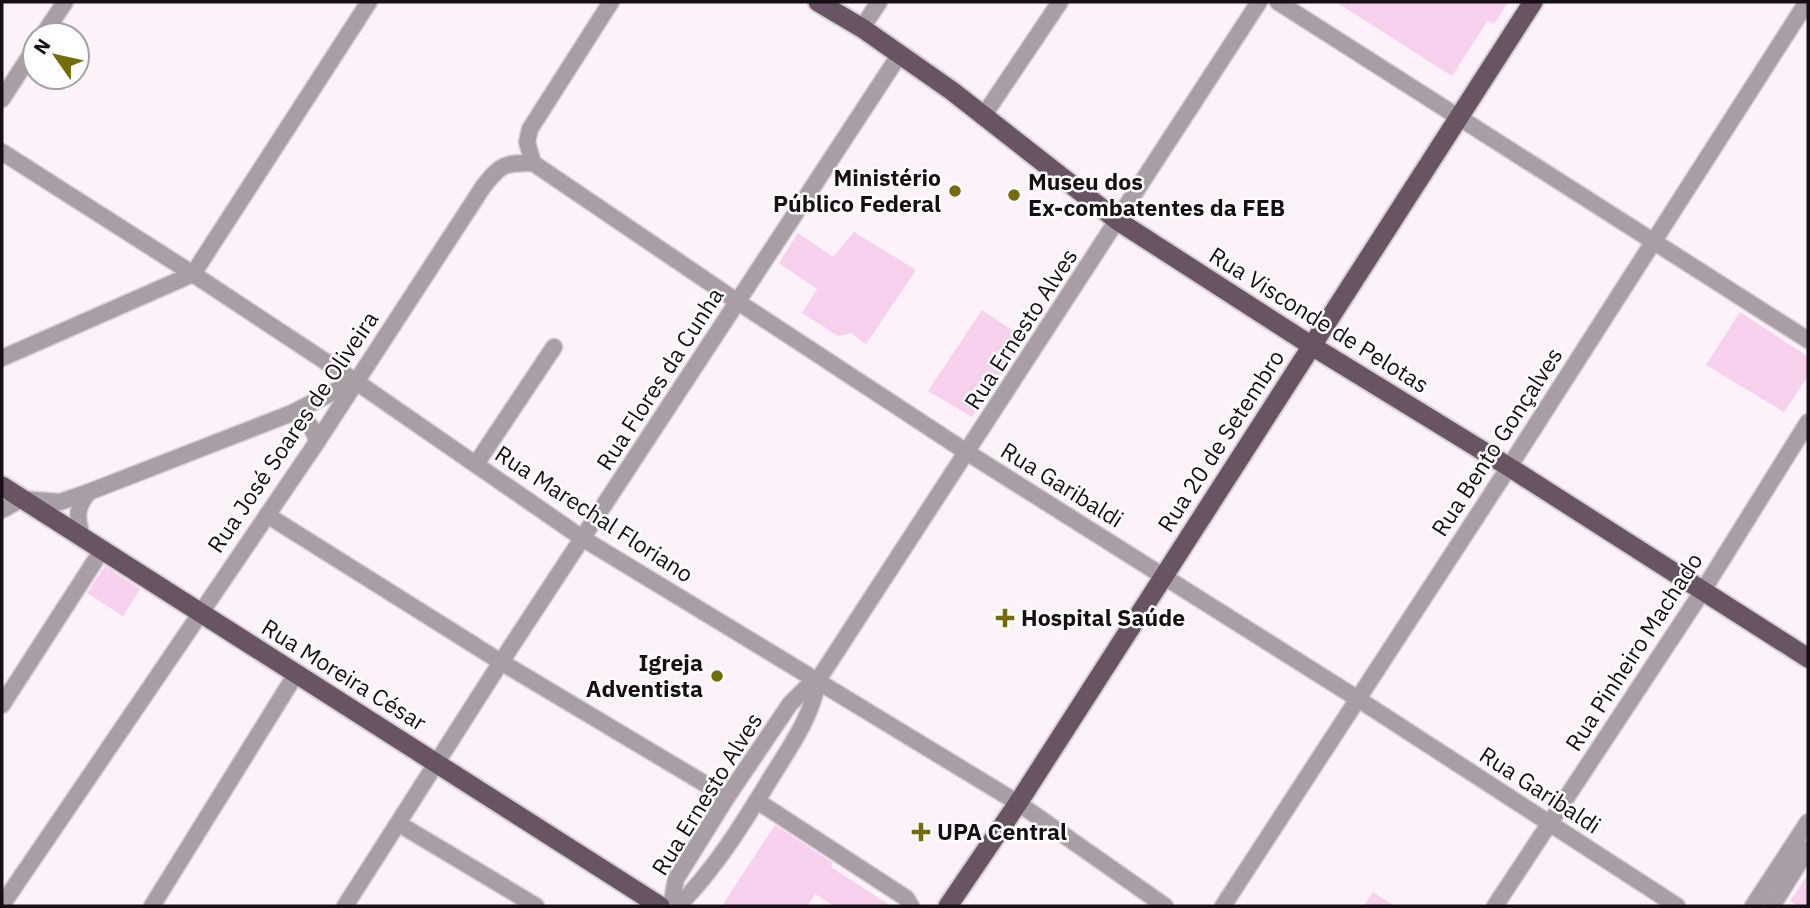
<svg xmlns="http://www.w3.org/2000/svg" width="1810" height="908" font-family="'IBM Plex Sans',sans-serif">
<style>
.building{fill:#f6d0ed}
.lines{fill:none;stroke-linecap:round;stroke-linejoin:round}
.minor-casing{stroke:#d8ced6;stroke-width:19}
.major-casing{stroke:#d8ced6;stroke-width:23}
.minor{stroke:#a99da6;stroke-width:16}
.major{stroke:#695464;stroke-width:19}
.poi-dot{fill:#736c08;stroke:#fff;stroke-width:2.5}
.labels{text-anchor:middle;stroke-width:5;stroke-linejoin:round;paint-order:stroke}
.poi-label{font-size:23px;font-weight:bold;fill:#180f16;stroke:#fff;text-anchor:start}
.street-label{font-size:23px;fill:#180f16;stroke:#fff}
</style>
<rect width="100%" height="100%" fill="#fdf2fa"/>
<g class="building">
<polygon points="1336,2 1508,2 1494,24 1488,20 1452,76"/>
<polygon points="854,232 916,270 866,344 851,333 838,336 802,313 817,289 779,263 798,233 833,257"/>
<polygon points="982,310 1024,338 972,417 928,391"/>
<polygon points="1740,312 1808,357 1808,376 1784,412 1706,365"/>
<polygon points="105,566 140,589 123,616 87,593"/>
<polygon points="775,825 833,863 831,867 891,906 834,906 815,894 807,906 722,906"/>
<polygon points="1808,874 1808,906 1799,906 1790,901"/>
<polygon points="1373,892 1395,906 1364,906"/>
</g>
<g class="lines">
<defs>
<g id="minor">
<polyline points="1278,2 1808,340"/>
<polyline points="862,28 879,2"/>
<polyline points="43,35 65,2"/>
<polyline points="2,99 35,48"/>
<polyline points="984,115 1060,2"/>
<polyline points="2,152 193,274 355,381 582,538 1018,803 1165,906"/>
<polyline points="533,163 738,302 968,453 1358,699 1677,906"/>
<polyline points="533,163 527,142 530,129 611,2"/>
<polyline points="2,358 193,274 369,2"/>
<path d="M292,413C307,420 313,426 317,442"/>
<polyline points="476,464 554,347"/>
<polyline points="2,510 22,499 60,502 89,492 292,413 353,382"/>
<polyline points="267,515 501,662 727,797"/>
<path d="M82,537C77,518 75,508 89,492"/>
<polyline points="2,705 102,550"/>
<polyline points="757,801 906,898 911,906"/>
<polyline points="399,824 536,906"/>
<path d="M2,905L317,442L483,187C501,164 504,163 533,163"/>
<polyline points="152,906 296,674"/>
<polyline points="345,906 501,662 900,54"/>
<polyline points="671,906 676,879 727,797 790,704 807,687 818,680 1259,2"/>
<path d="M678,906C716,868 744,822 772,776C792,744 812,716 818,680"/>
<polyline points="1223,906 1509,467 1807,2"/>
<polyline points="1495,906 1702,592 1808,422"/>
<polyline points="1753,906 1808,822"/>
<polyline points="1772,906 1808,849"/>
</g>
<g id="major">
<polyline points="818,2 862,28 952,91 1118,221 1312,346 1509,467 1808,658"/>
<polyline points="2,486 660,906"/>
<polyline points="948,906 1018,803 1533,2"/>
</g>
</defs>
<use href="#minor" class="minor-casing"/>
<use href="#major" class="major-casing"/>
<use href="#minor" class="minor"/>
<use href="#major" class="major"/>
</g>
<g class="poi-dot">
<circle cx="955" cy="191" r="7"/>
<circle cx="1014" cy="195" r="7"/>
<path d="M1001.5 607.5h7v7h7v7h-7v7h-7v-7h-7v-7h7z"/>
<circle cx="717" cy="676" r="7"/>
<path d="M917.5 821.5h7v7h7v7h-7v7h-7v-7h-7v-7h7z"/>
</g>
<g class="labels">
<g class="poi-label">
<text x="941" y="186" text-anchor="end">Ministério<tspan x="941" dy="26">Público Federal</tspan></text>
<text x="1028" y="190">Museu dos<tspan x="1028" dy="26">Ex-combatentes da FEB</tspan></text>
<text x="1021" y="626">Hospital Saúde</text>
<text x="703" y="671" text-anchor="end">Igreja<tspan x="703" dy="26">Adventista</tspan></text>
<text x="937" y="840">UPA Central</text>
</g>
<g class="street-label">
<text transform="translate(1319 320) rotate(32)" y="8">Rua Visconde de Pelotas</text>
<text transform="translate(1021 329) rotate(-57)" y="8">Rua Ernesto Alves</text>
<text transform="translate(660 379) rotate(-57)" y="8">Rua Flores da Cunha</text>
<text transform="translate(293 432) rotate(-56)" y="8">Rua José Soares de Oliveira</text>
<text transform="translate(1221 441) rotate(-57)" y="8">Rua 20 de Setembro</text>
<text transform="translate(1497 442) rotate(-57)" y="8">Rua Bento Gonçalves</text>
<text transform="translate(1062 485) rotate(32)" y="8">Rua Garibaldi</text>
<text transform="translate(594 514) rotate(33)" y="8">Rua Marechal Floriano</text>
<text transform="translate(1634 652) rotate(-57)" y="8">Rua Pinheiro Machado</text>
<text transform="translate(344 675) rotate(32)" y="8">Rua Moreira César</text>
<text transform="translate(1540 790) rotate(33)" y="8">Rua Garibaldi</text>
<text transform="translate(707 794) rotate(-58)" y="8">Rua Ernesto Alves</text>
</g>
</g>
<rect width="1810" height="908" fill="none" stroke="#180f16" stroke-width="7"/>
<g transform="translate(56 56) rotate(304)"><circle r="33" fill="#ffffff" stroke="#a39fa2" stroke-width="2"/>
<path d="M0-5L12 26L0 18L-12 26Z" fill="#736c08"/>
<text y="-10" font-size="19" font-weight="bold" text-anchor="middle" fill="#180f16">N</text>
</g>
</svg>
